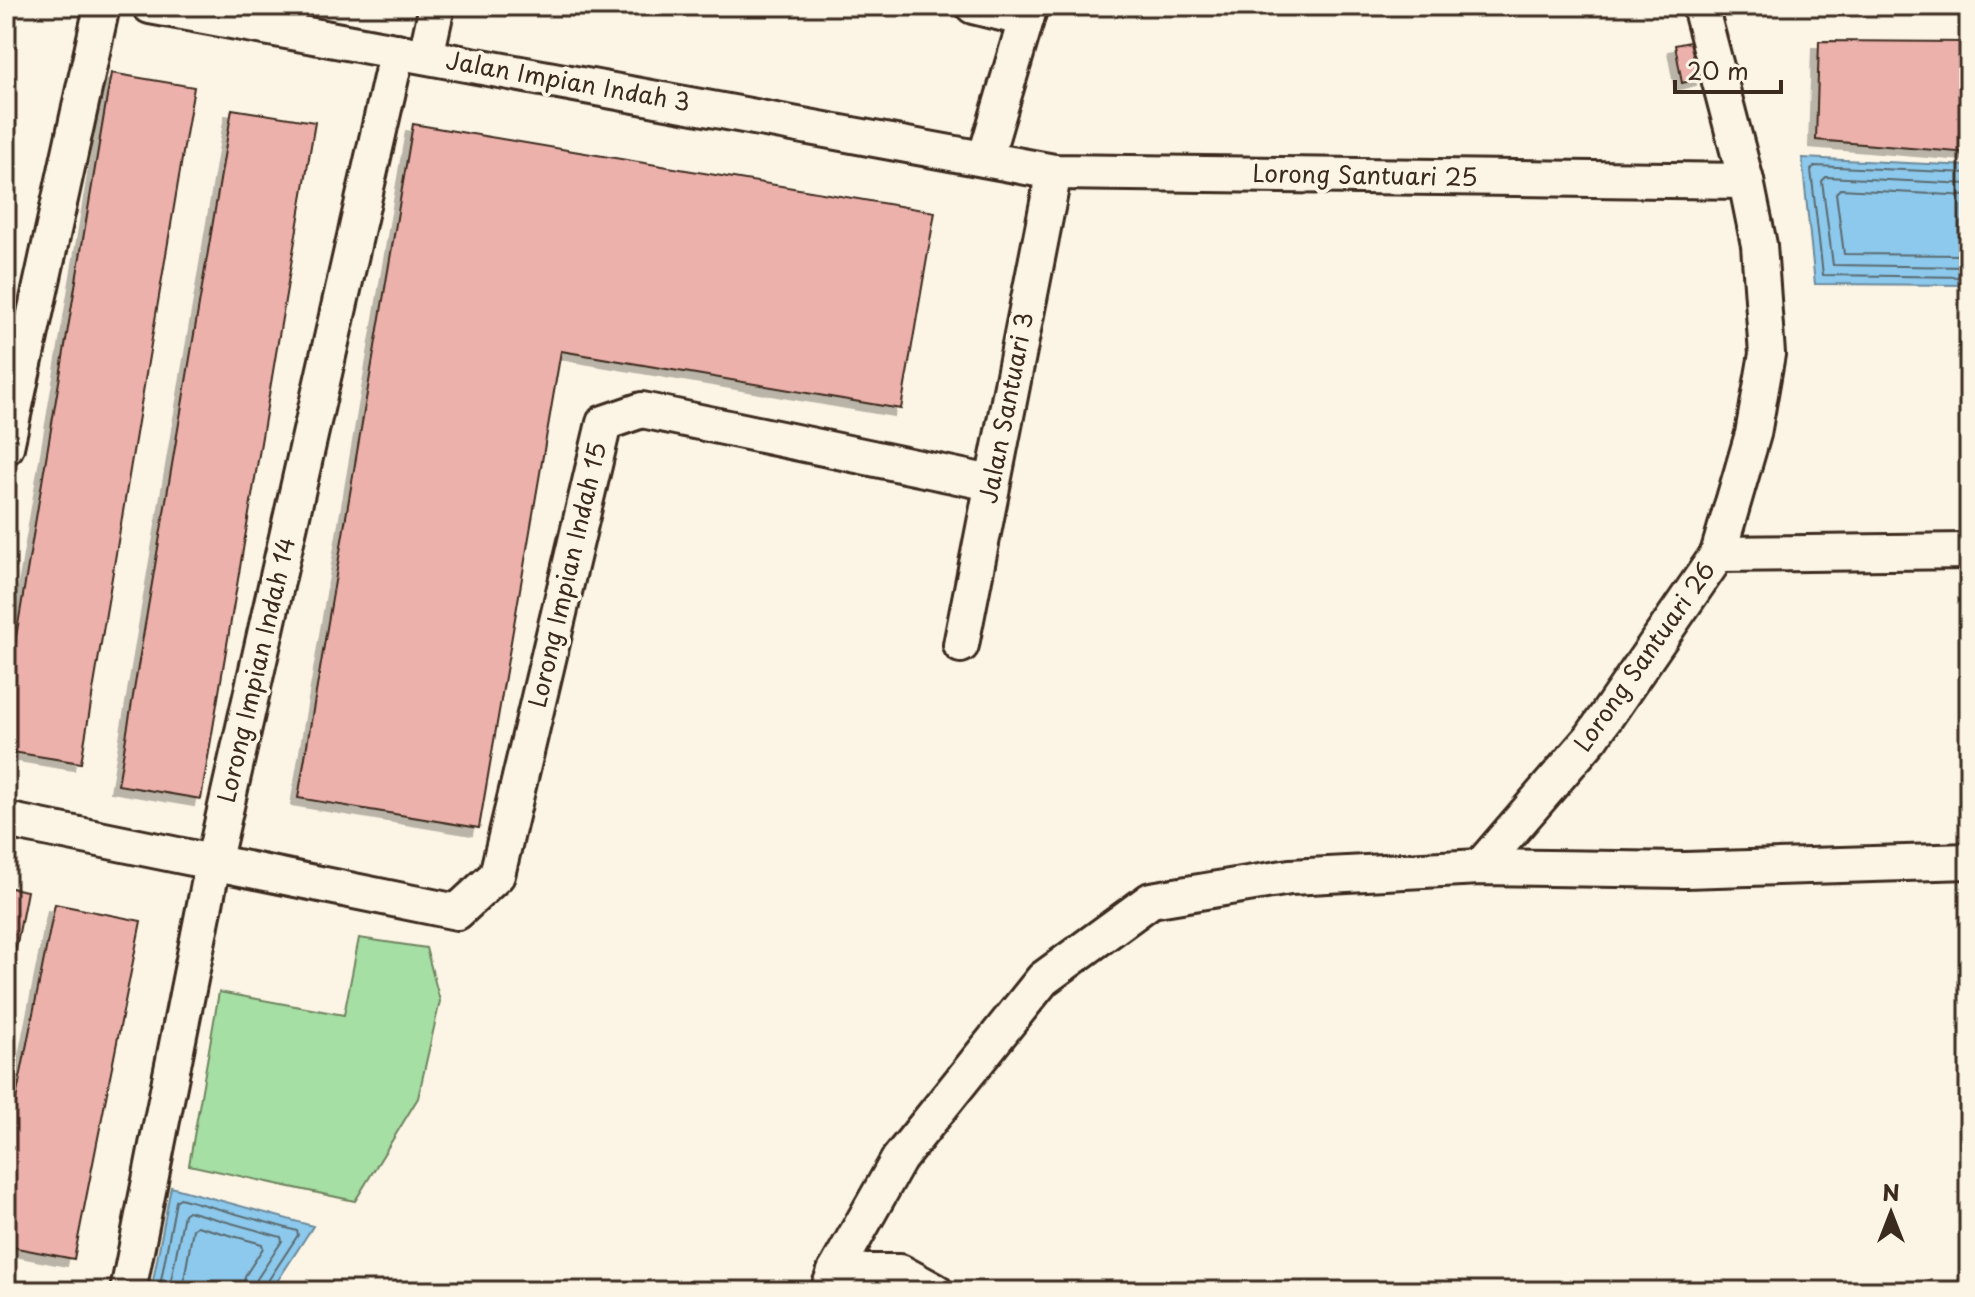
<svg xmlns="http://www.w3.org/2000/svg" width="1975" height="1297" font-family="'Playpen Sans',sans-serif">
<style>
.green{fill:#a5dfa4;stroke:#708461;stroke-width:2}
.water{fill:#8cc9ec;stroke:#6c899a;stroke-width:2}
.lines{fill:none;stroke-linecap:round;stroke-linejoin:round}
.shore{stroke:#5b6a70;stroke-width:2}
.building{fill:#edb1ac;stroke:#3b2a1e;stroke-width:2;filter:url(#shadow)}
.minor-casing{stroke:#3b2a1e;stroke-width:40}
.minor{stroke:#fcf5e5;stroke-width:34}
.labels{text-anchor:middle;stroke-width:8;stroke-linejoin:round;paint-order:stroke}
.street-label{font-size:24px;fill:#3b2a1e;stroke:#fcf5e5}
</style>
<defs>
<filter id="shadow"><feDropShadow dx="-7" dy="7" stdDeviation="0" flood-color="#0004"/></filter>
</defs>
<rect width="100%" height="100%" fill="#fcf5e5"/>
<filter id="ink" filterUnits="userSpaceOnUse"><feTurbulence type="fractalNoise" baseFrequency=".0125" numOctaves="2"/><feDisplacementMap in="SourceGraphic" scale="16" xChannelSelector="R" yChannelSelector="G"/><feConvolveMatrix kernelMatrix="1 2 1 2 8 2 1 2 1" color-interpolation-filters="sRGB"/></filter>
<g filter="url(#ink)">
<polygon class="green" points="359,938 426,948 440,1001 418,1098 355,1201 189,1165 219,992 344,1015"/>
<g class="water">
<polygon points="1802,158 1969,166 1969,285 1815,284"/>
<polygon points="171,1187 313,1226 271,1291 151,1291"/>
</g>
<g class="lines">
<g class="shore">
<polyline points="1969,173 1815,166 1811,170 1823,275 1969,277"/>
<polyline points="1969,184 1826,177 1822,181 1833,265 1969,267"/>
<polyline points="1969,196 1840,189 1836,193 1844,254 1969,255"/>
<polyline points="159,1291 176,1201 180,1198 297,1231 298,1235 266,1284 265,1291"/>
<polyline points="169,1291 184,1214 188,1211 281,1237 282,1241 257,1279 255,1291"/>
<polyline points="182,1291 193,1229 197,1226 262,1244 263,1248 245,1276 243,1291"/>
</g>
</g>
<g class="building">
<polygon points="1695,41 1703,78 1682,83 1675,45"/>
<polygon points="1819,41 1969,42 1969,153 1816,140"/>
<polygon points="111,73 194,87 81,763 6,751 6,696"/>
<polygon points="232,109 315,122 201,799 118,785"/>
<polygon points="413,124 935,212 901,409 561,351 479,828 298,798"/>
<polygon points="6,887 27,891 6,1001"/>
<polygon points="55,904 141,921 74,1259 6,1246 6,1148"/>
</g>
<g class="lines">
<defs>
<g id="minor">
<polyline points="150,6 1054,172 1746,181"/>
<polyline points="973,6 1026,19"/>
<polyline points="426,56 437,6"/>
<polyline points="985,159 1030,6"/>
<polyline points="6,447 102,6"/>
<polyline points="1718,554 1969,551"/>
<polyline points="961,645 1054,172"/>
<polyline points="6,820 457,912 497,875 604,423 642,410 991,483"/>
<polyline points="1480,867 1592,737 1718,554 1753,434 1767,354 1759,245 1746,181 1700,6"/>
<polyline points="835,1272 900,1272 935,1291"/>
<polyline points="128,1291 213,864 397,51"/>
<polyline points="828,1291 835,1272 899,1159 1043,979 1151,900 1290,877 1480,867 1685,870 1969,861"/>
</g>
</defs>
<use href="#minor" class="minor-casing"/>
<use href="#minor" class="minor"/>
</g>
</g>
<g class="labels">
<g class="street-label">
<text transform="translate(568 82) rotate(10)" y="8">Jalan Impian Indah 3</text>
<text transform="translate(1365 176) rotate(1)" y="8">Lorong Santuari 25</text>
<text transform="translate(1007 408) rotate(-79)" y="8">Jalan Santuari 3</text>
<text transform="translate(568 575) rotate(-77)" y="8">Lorong Impian Indah 15</text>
<text transform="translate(1645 657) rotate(-55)" y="8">Lorong Santuari 26</text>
<text transform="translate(257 670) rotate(-77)" y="8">Lorong Impian Indah 14</text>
</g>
</g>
<rect width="1975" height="1297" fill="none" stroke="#fcf5e5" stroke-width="32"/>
<rect x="16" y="16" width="1943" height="1265" fill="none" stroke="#3b2a1e" stroke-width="3" filter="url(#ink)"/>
<g transform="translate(1891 1213)" stroke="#fcf5e5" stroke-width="6" paint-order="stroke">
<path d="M0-6L14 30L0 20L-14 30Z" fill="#3b2a1e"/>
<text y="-12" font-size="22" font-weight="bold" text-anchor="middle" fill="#3b2a1e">N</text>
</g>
<path d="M1675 80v12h106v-12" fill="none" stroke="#3b2a1e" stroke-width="4"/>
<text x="1687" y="80" font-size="24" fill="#3b2a1e" stroke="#fcf5e5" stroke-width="6" paint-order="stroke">20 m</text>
</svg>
